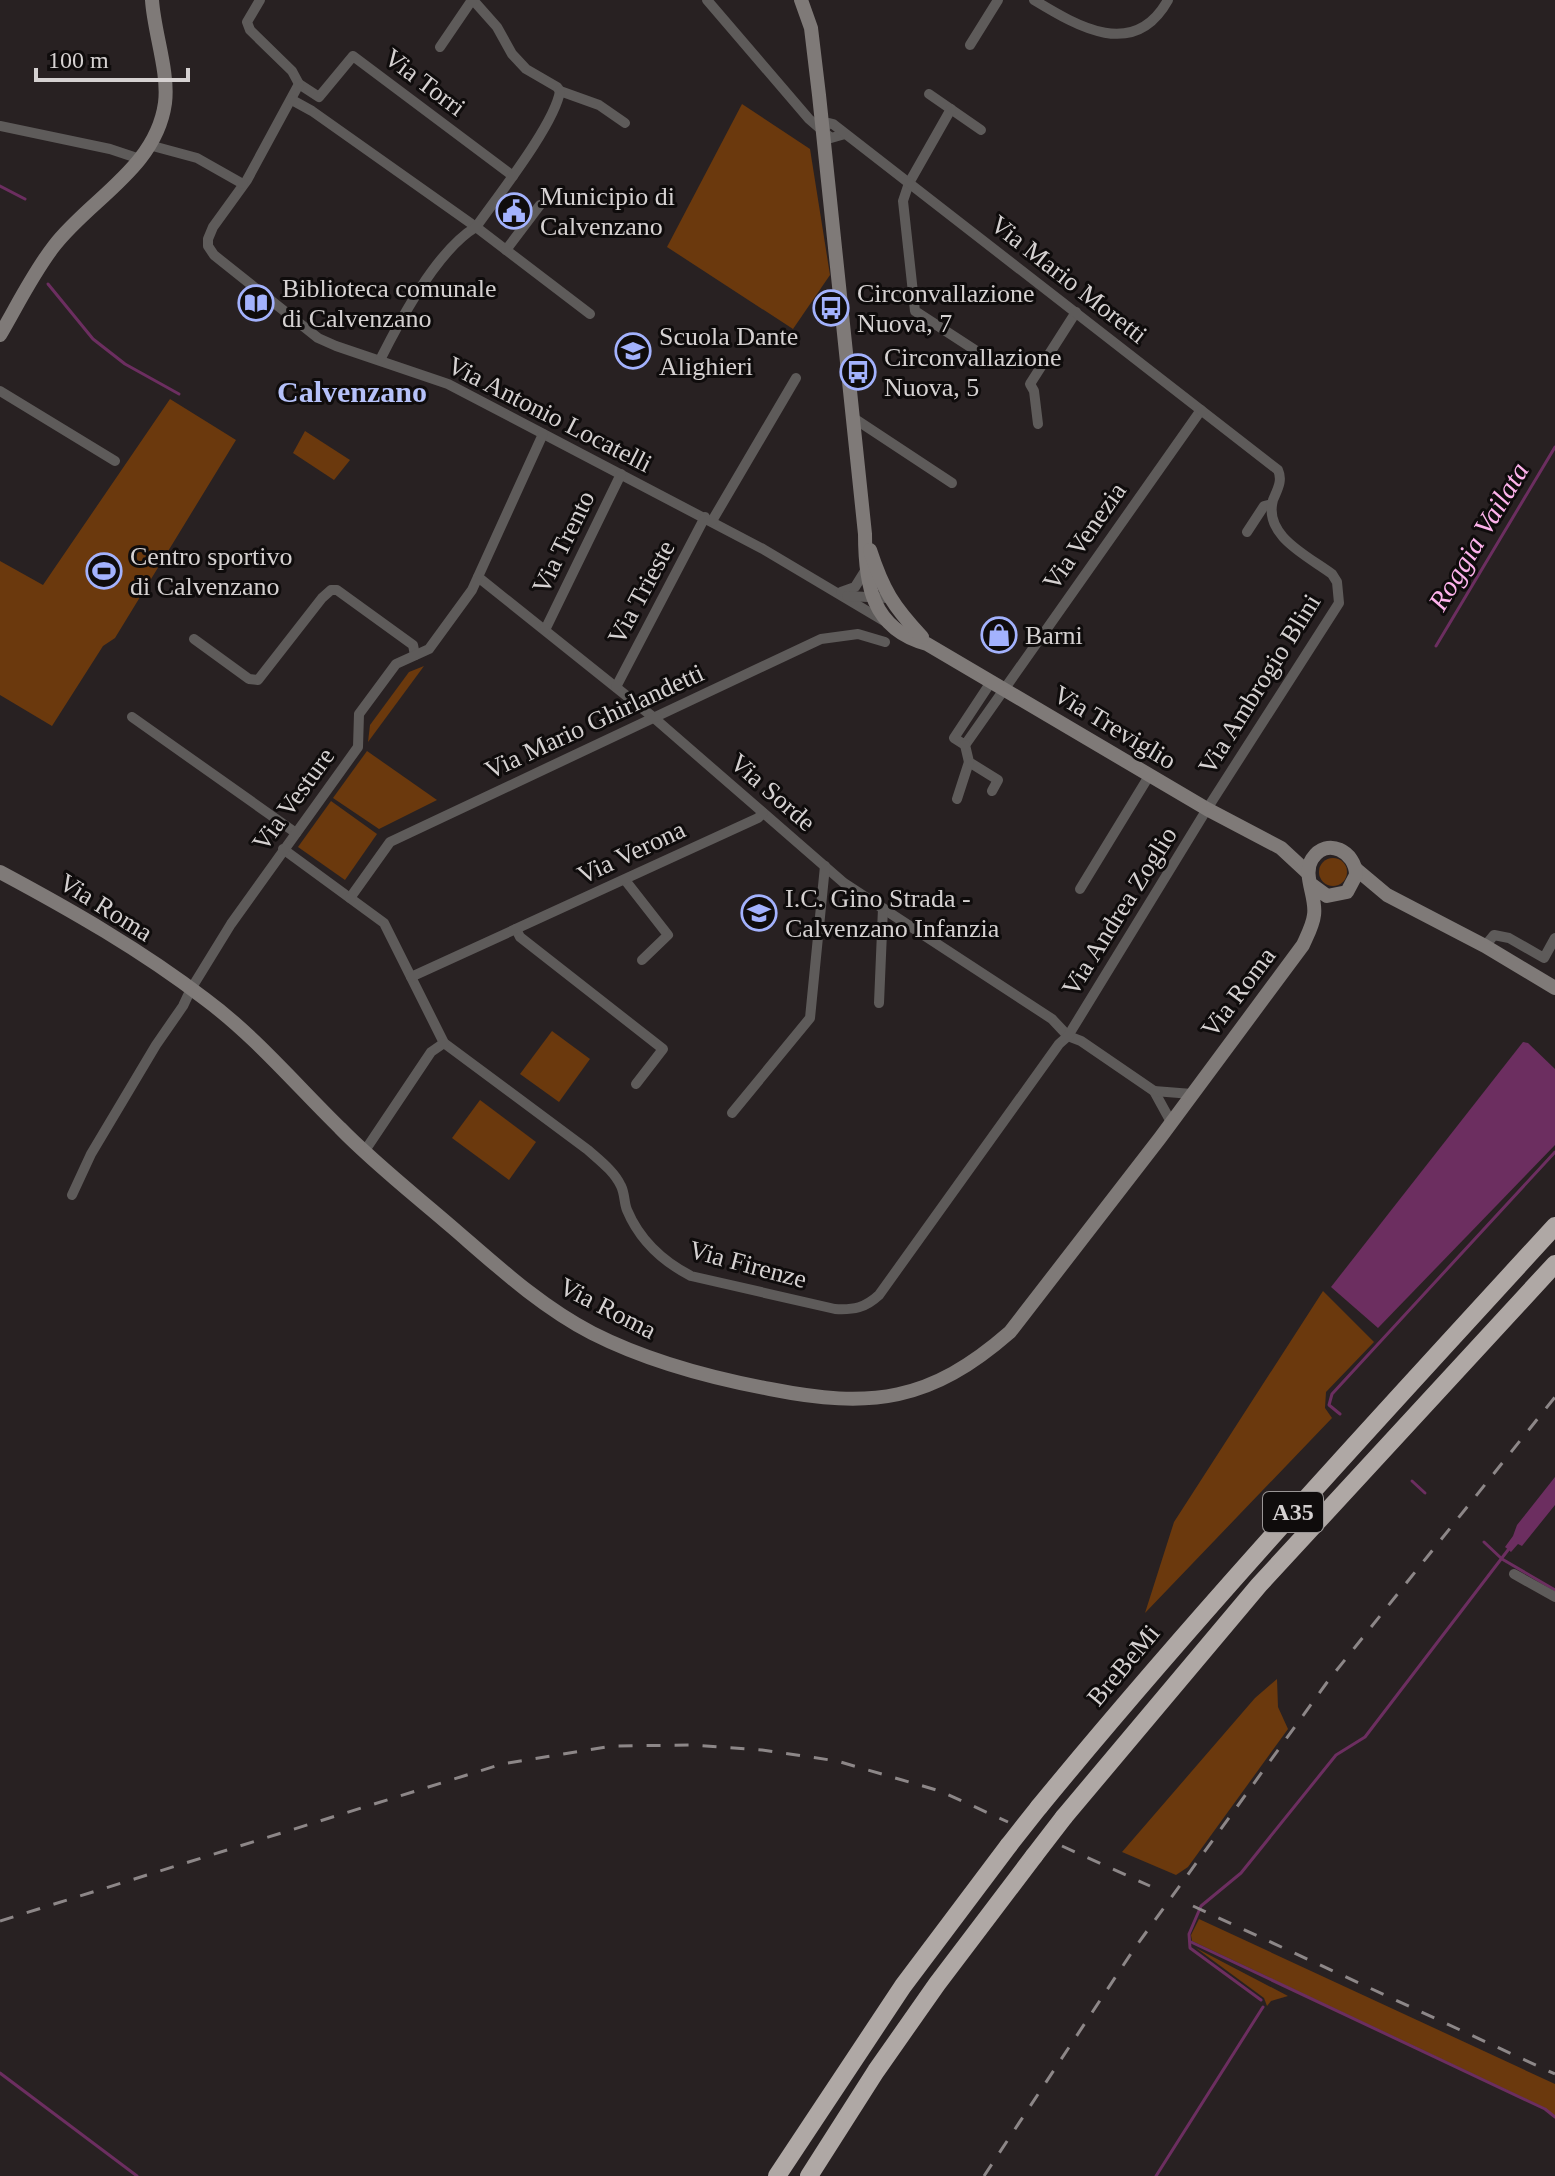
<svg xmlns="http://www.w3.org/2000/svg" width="1555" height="2176" font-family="'Times New Roman',serif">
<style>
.green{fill:#6b390d}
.water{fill:#6c2e60}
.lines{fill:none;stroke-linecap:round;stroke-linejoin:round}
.stream{stroke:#6c2e60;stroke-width:3}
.street{stroke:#5e5b5a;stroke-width:10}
.secondary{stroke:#7f7a78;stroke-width:14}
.highway{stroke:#afa8a5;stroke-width:18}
.rail{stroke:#8d8788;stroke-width:3;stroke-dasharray:14 14;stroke-linecap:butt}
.highway-bridge{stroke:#afa8a5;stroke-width:18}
.labels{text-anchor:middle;stroke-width:6;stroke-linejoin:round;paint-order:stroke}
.shield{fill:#0f0c0c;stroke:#9a9696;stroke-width:2}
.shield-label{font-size:24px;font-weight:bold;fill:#d5d1d1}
.street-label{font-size:26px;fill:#d5d1d1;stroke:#0f0c0c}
.poi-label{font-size:26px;fill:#d5d1d1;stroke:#0f0c0c;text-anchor:start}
.water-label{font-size:28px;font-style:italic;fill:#fdb2eb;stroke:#0f0c0c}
.quarter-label{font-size:30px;font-weight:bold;fill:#b5c1f9;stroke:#0f0c0c}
</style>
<rect width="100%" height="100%" fill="#282122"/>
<g class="green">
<polygon points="742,104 810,149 830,275 793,329 667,247"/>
<polygon points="170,399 236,440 115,638 103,646 52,726 0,695 0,561 43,585"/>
<polygon points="305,431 350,460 334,480 293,453"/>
<polygon points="424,666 368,742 370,725 409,672"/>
<polygon points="367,751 437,800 379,829 333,798"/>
<polygon points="331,801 377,834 345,880 298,847"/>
<circle cx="1333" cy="872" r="14"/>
<polygon points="552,1031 590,1059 559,1102 520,1074"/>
<polygon points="480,1100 536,1142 509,1180 452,1138"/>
<polygon points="1323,1291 1374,1342 1326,1392 1325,1408 1332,1418 1145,1613 1174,1522"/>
<polygon points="1277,1679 1278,1707 1288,1729 1188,1867 1176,1875 1122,1852 1255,1698"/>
<polygon points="1199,1919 1555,2084 1555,2116 1545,2108 1192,1941 1191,1935"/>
<polygon points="1196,1948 1288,1996 1271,2001 1267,2006 1264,1998"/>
</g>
<g class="water">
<polygon points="1523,1042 1528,1043 1555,1069 1555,1145 1378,1328 1331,1287"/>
<polygon points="1555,1477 1555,1505 1522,1546 1518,1544 1511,1552 1505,1547 1513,1536 1517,1525"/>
</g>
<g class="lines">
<g class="stream">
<polyline points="0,186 25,199"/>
<polyline points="48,284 93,339 125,364 179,394"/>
<polyline points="1436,646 1555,447"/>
<polyline points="1340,1414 1329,1405 1332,1394 1555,1152"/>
<polyline points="1412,1481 1425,1493"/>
<polyline points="1484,1542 1502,1559 1555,1590"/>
<polyline points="1191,1942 1545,2109 1555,2117"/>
<polyline points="1261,2000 1190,1948 1189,1934 1201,1906 1241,1873 1336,1755 1365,1737 1508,1550"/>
<polyline points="0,2073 137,2176"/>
<polyline points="1156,2176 1263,2007"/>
</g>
<g class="street">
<polyline points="260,0 247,22 250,30 292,71 299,84 319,97 353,56 513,176"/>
<polyline points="473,0 497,27 512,54 526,69 557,87 560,91 599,105 625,123"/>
<polyline points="707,0 809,119 831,138 845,134"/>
<path d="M1034,0C1077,26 1134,61 1168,0"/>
<polyline points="970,45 998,0"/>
<polyline points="440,47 472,0"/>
<polyline points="299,84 247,180 213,227 208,239 208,246 214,255 318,338 336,346 448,384 763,549 884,621"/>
<polyline points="929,94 981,130"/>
<polyline points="292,100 312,111 476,227 590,314"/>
<polyline points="951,109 909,183 903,201 915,311 978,352"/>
<polyline points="0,126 110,149 140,159"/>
<polyline points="149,145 197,158 243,184"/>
<polyline points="506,250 540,205"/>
<path d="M380,360C400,320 437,250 476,227C497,197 555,124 560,91"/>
<polyline points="0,391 115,461"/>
<polyline points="852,417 952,483"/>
<polyline points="1038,424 1034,391 1030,384 1076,312"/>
<polyline points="712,521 796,378"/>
<polyline points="1247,532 1264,506 1272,504"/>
<polyline points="478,577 653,717 844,883 1052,1019 1068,1036 1081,1041 1154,1091 1171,1122"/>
<polyline points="841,592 855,587 865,571"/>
<polyline points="847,596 889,598"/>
<polyline points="545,630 621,474"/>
<polyline points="194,639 249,679 258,680 322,598 331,590 337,590 413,645 415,655"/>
<polyline points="991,682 954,738 965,745 1201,410"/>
<polyline points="616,687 705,517"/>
<polyline points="132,717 296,833"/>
<polyline points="965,745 969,762 998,780 992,791"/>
<polyline points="957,799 969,762"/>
<path d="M283,849L384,923L444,1043L588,1150C599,1160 614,1171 621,1186C625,1194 624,1203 627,1210C640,1241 662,1261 691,1276L835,1309C854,1310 865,1308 879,1295L1059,1044L1068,1036L1207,809L1339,603L1337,582L1332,574C1308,556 1263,536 1273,500C1277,490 1283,481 1278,470L833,124L829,123L823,130"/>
<polyline points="625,880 668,935 642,960"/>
<polyline points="1080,889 1149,776"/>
<polyline points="350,898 390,842 821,639 858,634 885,642"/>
<polyline points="516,929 520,937 663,1049 636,1084"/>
<polyline points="1485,946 1494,935 1509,938 1544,958 1555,938"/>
<polyline points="411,977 758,818 763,813"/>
<polyline points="879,1003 883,908"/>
<polyline points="1154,1091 1192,1094"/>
<polyline points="732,1113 810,1018 825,866"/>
<polyline points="364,1152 431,1052 444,1043"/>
<polyline points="72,1195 91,1154 156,1045 183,1006 191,989 231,924 358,747 359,714 396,664 429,649 472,590 543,434"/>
<polyline points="1514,1574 1555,1597"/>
</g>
<g class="secondary">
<path d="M801,0L811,28L819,95L865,534C865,583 871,629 927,644L1207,809L1281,848L1308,873"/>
<path d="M0,335C17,306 33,273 54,246C90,199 156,168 165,103C169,72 154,32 152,0"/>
<path d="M870,550C883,590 893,606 922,637"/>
<polyline points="1356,869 1387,895 1485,946 1555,988"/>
<path d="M0,872C71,910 141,950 205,999C255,1036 296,1085 340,1128C375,1164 415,1195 453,1228C497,1266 540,1306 592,1333C645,1360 711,1378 770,1389C871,1409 930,1402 1010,1332L1160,1138L1303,945C1307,936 1313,925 1314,915C1317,897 1302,875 1312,859C1327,836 1356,852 1356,875L1347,892L1327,896L1312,885"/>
</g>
<g class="highway">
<path d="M1039,1807C1204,1606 1380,1417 1555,1226"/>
<polyline points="1064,1817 1259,1585 1555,1264"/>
<polyline points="777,2176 903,1986 1009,1845"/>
<polyline points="809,2176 876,2071 937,1984 1034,1856"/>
</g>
<g class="rail">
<polyline points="1062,1846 1150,1886"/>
<polyline points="1193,1906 1555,2074"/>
<polyline points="0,1921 502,1764 613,1746 690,1745 762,1750 837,1761 940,1791 1008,1822"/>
<polyline points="984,2176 1134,1949 1328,1681 1555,1397"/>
</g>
<g class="highway-bridge">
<polyline points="1009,1845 1039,1807"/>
<polyline points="1034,1856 1064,1817"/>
</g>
</g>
<defs>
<symbol id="civic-ring" viewBox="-11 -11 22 22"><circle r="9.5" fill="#0f0c0c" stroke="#a3b2fd" stroke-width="1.5"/><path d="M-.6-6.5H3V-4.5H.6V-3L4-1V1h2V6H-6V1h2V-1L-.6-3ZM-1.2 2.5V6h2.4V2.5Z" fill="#a3b2fd"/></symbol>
<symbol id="library-ring" viewBox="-11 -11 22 22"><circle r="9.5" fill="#0f0c0c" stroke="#a3b2fd" stroke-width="1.5"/><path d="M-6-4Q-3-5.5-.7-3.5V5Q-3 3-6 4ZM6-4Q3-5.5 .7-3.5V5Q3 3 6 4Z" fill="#a3b2fd"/></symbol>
<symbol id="bus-ring" viewBox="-11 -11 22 22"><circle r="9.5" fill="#0f0c0c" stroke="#a3b2fd" stroke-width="1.5"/><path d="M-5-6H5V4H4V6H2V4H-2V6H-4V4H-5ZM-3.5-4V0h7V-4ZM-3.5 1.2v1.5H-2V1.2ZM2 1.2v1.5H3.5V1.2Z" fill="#a3b2fd"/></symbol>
<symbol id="school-ring" viewBox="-11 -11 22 22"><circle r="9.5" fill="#0f0c0c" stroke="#a3b2fd" stroke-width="1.5"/><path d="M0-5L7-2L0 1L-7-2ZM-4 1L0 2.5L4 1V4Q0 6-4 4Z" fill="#a3b2fd"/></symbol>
<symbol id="stadium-ring" viewBox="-11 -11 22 22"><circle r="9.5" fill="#0f0c0c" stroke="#a3b2fd" stroke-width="1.5"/><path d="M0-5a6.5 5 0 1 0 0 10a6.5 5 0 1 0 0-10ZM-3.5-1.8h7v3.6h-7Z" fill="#a3b2fd"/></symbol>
<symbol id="shop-ring" viewBox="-11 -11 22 22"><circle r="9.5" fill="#0f0c0c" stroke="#a3b2fd" stroke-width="1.5"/><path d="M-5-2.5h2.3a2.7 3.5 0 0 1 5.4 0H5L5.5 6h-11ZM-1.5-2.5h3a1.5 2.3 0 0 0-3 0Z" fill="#a3b2fd"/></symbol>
</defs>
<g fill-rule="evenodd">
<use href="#civic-ring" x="494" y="191" width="40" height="40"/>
<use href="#library-ring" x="236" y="283" width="40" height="40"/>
<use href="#bus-ring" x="811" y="288" width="40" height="40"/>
<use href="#school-ring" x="613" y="331" width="40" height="40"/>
<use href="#bus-ring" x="838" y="352" width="40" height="40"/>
<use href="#stadium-ring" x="84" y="551" width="40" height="40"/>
<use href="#shop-ring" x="979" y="615" width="40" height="40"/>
<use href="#school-ring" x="739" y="893" width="40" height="40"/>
</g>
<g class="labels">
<rect class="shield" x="1263" y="1492" width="60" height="40" rx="6"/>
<g class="shield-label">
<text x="1293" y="1520">A35</text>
</g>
<g class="street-label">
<text transform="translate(425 82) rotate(37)" y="9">Via Torri</text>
<text transform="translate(1069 279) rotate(38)" y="9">Via Mario Moretti</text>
<text transform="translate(550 414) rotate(27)" y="9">Via Antonio Locatelli</text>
<text transform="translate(1084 536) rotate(-55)" y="9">Via Venezia</text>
<text transform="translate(563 542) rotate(-64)" y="9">Via Trento</text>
<text transform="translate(641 592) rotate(-62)" y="9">Via Trieste</text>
<text transform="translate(1259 684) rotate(-58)" y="9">Via Ambrogio Blini</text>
<text transform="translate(594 721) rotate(-25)" y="9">Via Mario Ghirlandetti</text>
<text transform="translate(1115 727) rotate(31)" y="9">Via Treviglio</text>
<text transform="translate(773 792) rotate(41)" y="9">Via Sorde</text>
<text transform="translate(293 799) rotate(-54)" y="9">Via Vesture</text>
<text transform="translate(631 852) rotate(-25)" y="9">Via Verona</text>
<text transform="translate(106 907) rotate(32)" y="9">Via Roma</text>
<text transform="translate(1119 911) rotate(-58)" y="9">Via Andrea Zoglio</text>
<text transform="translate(1238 992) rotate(-53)" y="9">Via Roma</text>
<text transform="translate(748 1264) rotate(15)" y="9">Via Firenze</text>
<text transform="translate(608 1308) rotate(27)" y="9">Via Roma</text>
<text transform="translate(1123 1665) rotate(-50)" y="9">BreBeMi</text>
</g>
<g class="poi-label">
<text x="540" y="205">Municipio di<tspan x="540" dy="30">Calvenzano</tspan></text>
<text x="282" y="297">Biblioteca comunale<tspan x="282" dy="30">di Calvenzano</tspan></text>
<text x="857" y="302">Circonvallazione<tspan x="857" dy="30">Nuova, 7</tspan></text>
<text x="659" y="345">Scuola Dante<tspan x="659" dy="30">Alighieri</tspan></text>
<text x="884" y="366">Circonvallazione<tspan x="884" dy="30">Nuova, 5</tspan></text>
<text x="130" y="565">Centro sportivo<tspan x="130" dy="30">di Calvenzano</tspan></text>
<text x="1025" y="644">Barni</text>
<text x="785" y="907">I.C. Gino Strada -<tspan x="785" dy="30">Calvenzano Infanzia</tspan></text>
</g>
<g class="water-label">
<text transform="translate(1478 536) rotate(-59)" y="10">Roggia Vailata</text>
</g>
<g class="quarter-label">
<text x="352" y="402">Calvenzano</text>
</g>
</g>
<path d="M36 68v12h152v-12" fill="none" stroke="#d5d1d1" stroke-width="4"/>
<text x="48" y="68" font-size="24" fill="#d5d1d1" stroke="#0f0c0c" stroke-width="6" paint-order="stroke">100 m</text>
</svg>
